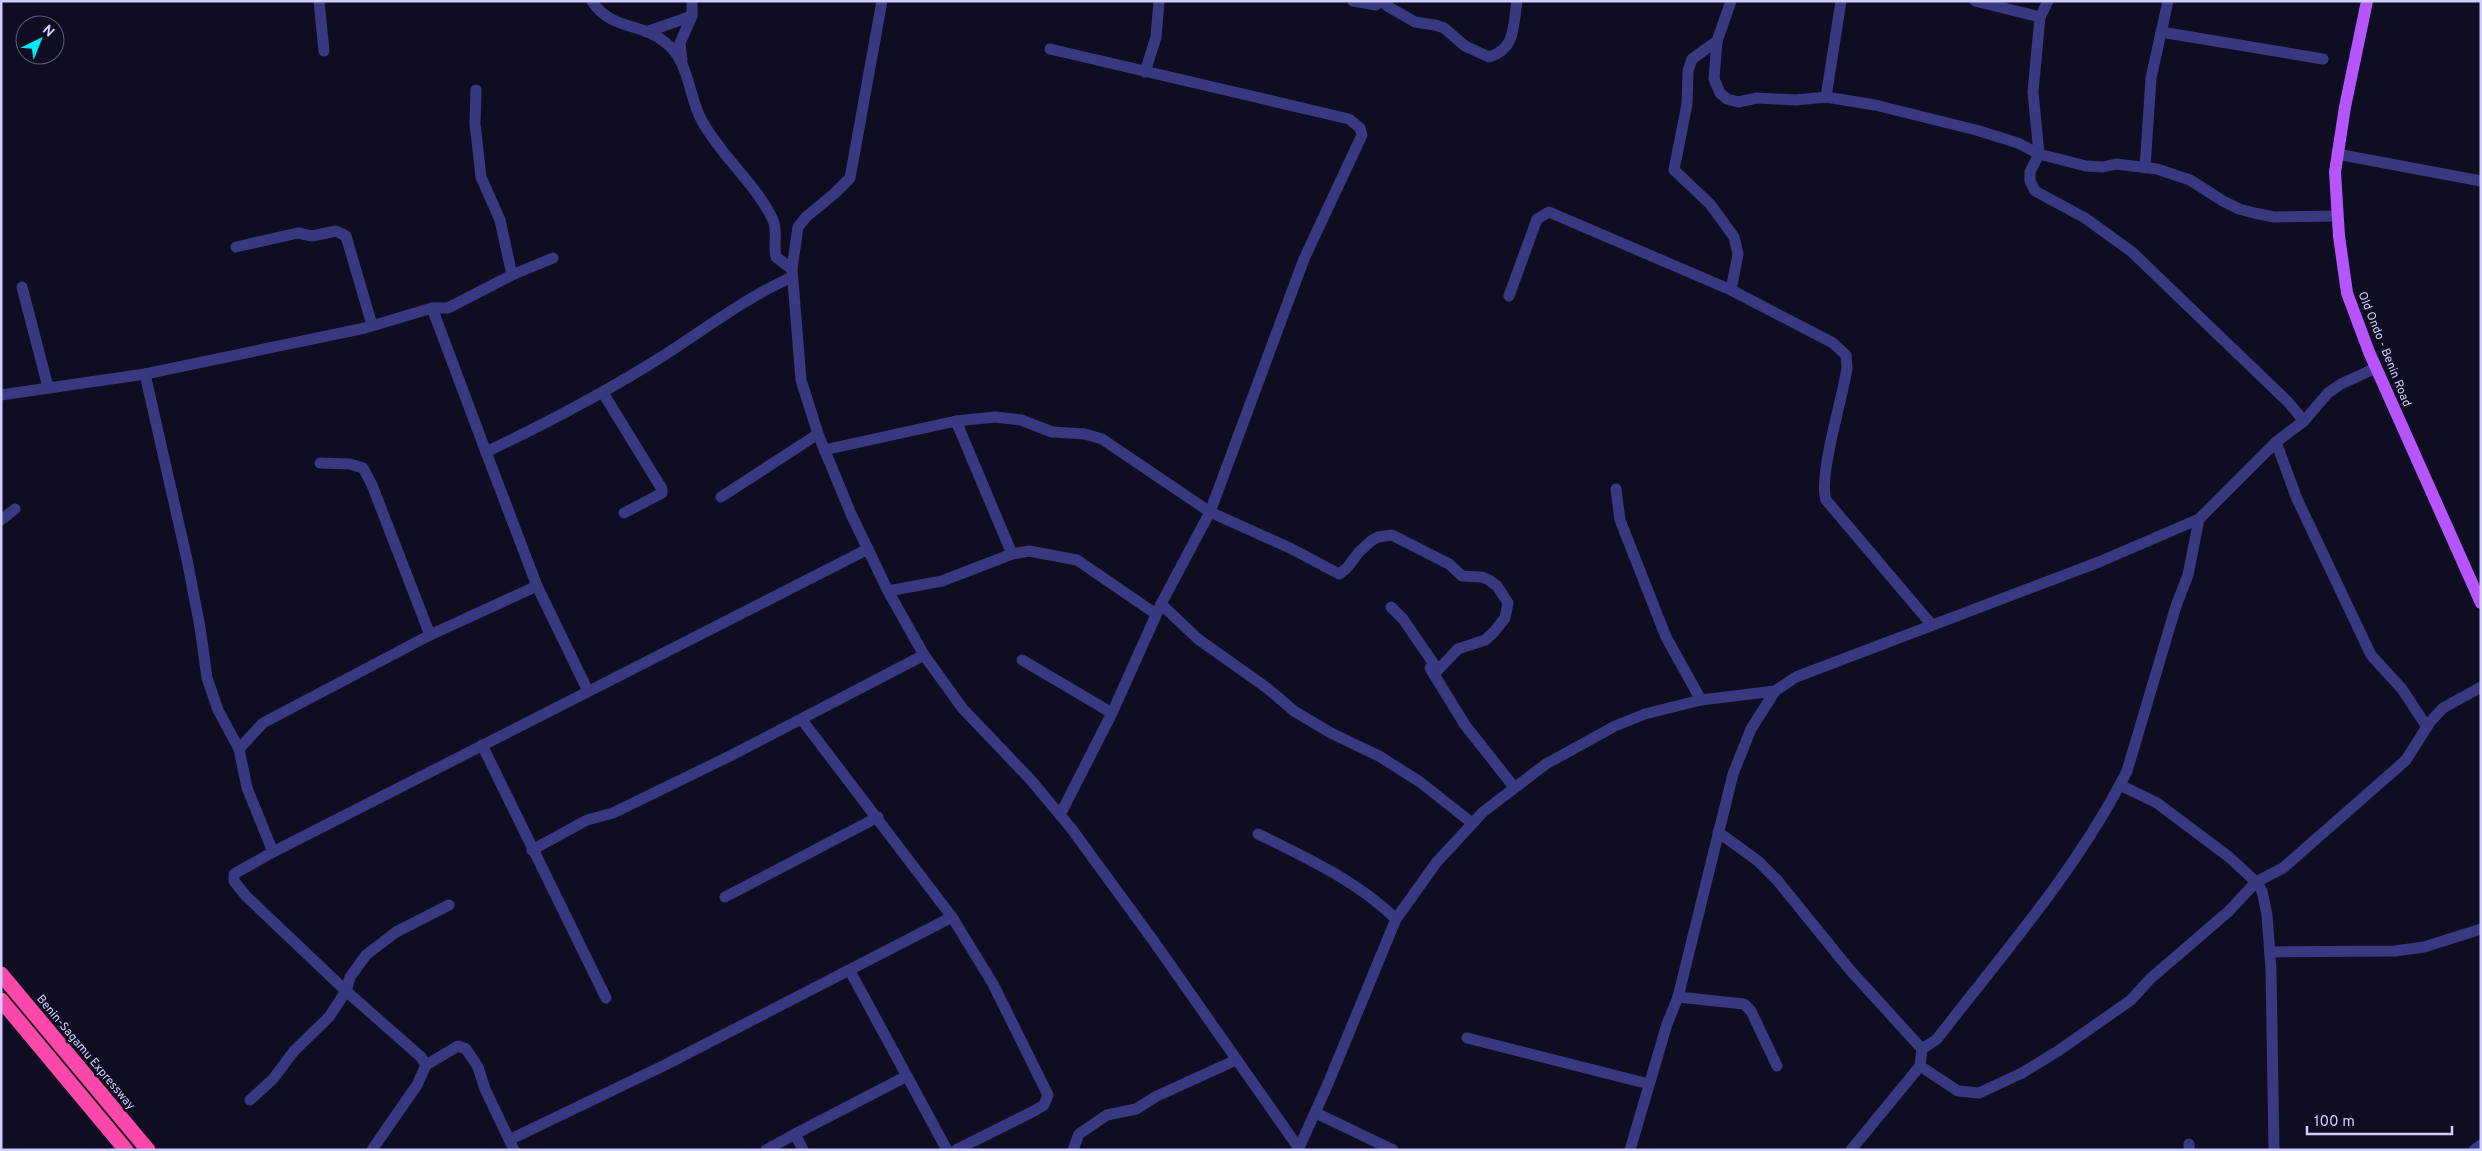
<svg xmlns="http://www.w3.org/2000/svg" width="2482" height="1151" font-family="Overpass,sans-serif">
<style>
.lines{fill:none;stroke-linecap:round;stroke-linejoin:round}
.minor{stroke:#383980;stroke-width:11}
.major{stroke:#b654fe;stroke-width:12}
.highway{stroke:#fe48a9;stroke-width:15}
.labels{text-anchor:middle;stroke-width:5;stroke-linejoin:round;paint-order:stroke}
.street-label{font-size:12px;fill:#d0cdff;stroke:#0f0d21}
</style>
<rect width="100%" height="100%" fill="#0f0d21"/>
<g class="lines">
<g class="minor">
<polyline points="319,1 324,51"/>
<path d="M592,1C611,31 642,22 666,43C690,62 688,96 702,121C721,156 757,185 773,220C778,232 773,245 776,257L792,269"/>
<polyline points="882,1 850,178 834,194 806,217 798,227 792,269 801,380 818,434 851,514 888,591 924,655 963,709 1030,779 1071,828 1155,943 1300,1150"/>
<polyline points="1353,1 1376,5 1381,1"/>
<path d="M1385,1L1387,6L1415,22L1435,25L1444,28L1465,46L1489,57C1516,49 1513,26 1517,1"/>
<polyline points="1731,1 1717,41 1692,59 1688,71 1687,104 1674,170 1710,204 1734,237 1738,254 1731,290"/>
<polyline points="1975,1 2040,17"/>
<polyline points="2048,1 2040,17 2033,92 2039,154 2030,172 2030,181 2035,191 2085,218 2132,252 2288,402 2304,421"/>
<polyline points="646,32 692,16"/>
<polyline points="2161,32 2323,59"/>
<polyline points="1717,41 1714,79 1720,93 1727,99 1738,102 1757,98 1796,100 1826,97 1875,105 1976,130 2018,143 2039,154 2086,166 2103,167 2116,164 2157,169 2190,180 2223,201 2239,209 2254,213 2274,217 2337,216"/>
<polyline points="1050,49 1349,119 1360,128 1362,135 1304,259 1210,512 1161,604 1112,713 1060,815"/>
<polyline points="682,60 680,43 692,16 692,1"/>
<polyline points="1145,72 1156,37 1159,1"/>
<polyline points="476,90 475,124 481,177 500,220 512,275"/>
<polyline points="1826,97 1841,1"/>
<polyline points="2337,154 2481,181"/>
<polyline points="2145,168 2151,78 2168,1"/>
<polyline points="236,247 298,233 312,236 336,231 346,236 372,325"/>
<polyline points="22,287 48,387"/>
<path d="M1509,296L1537,219L1549,212L1731,290L1833,343L1846,355L1847,368C1843,397 1818,476 1826,500L1931,624"/>
<polyline points="432,308 448,308 512,275 553,258"/>
<polyline points="145,374 187,560 200,627 207,678 218,710 239,749 247,788 273,852"/>
<polyline points="603,393 662,489 662,493 624,513"/>
<path d="M1,395L145,374L365,328L432,308L486,452C547,423 606,392 663,356C705,329 747,297 792,277"/>
<polyline points="956,421 1012,554"/>
<polyline points="2276,442 2297,499 2371,655 2402,689 2427,727"/>
<polyline points="824,450 956,421 995,417 1021,420 1052,432 1085,434 1102,439 1210,512 1292,549 1339,574 1347,568 1359,552 1371,541 1378,537 1392,535 1449,564 1462,576 1482,577 1489,580 1497,586 1508,603 1505,618 1493,633 1485,640 1458,649 1438,670"/>
<polyline points="486,452 537,586 588,691"/>
<polyline points="320,463 350,464 363,468 372,485 430,635"/>
<polyline points="1616,489 1620,520 1666,637 1701,700"/>
<polyline points="721,497 818,434"/>
<polyline points="1,520 15,509"/>
<polyline points="888,591 942,581 1012,554 1029,551 1077,560 1156,614"/>
<polyline points="1161,604 1198,639 1267,688 1294,711 1331,733 1379,756 1420,782 1472,823"/>
<polyline points="1391,607 1403,619 1438,670 1430,668 1465,725 1514,787"/>
<polyline points="1022,660 1112,713"/>
<polyline points="802,720 952,917 993,984 1048,1095 1044,1105 1034,1111 956,1150"/>
<polyline points="482,745 606,998"/>
<polyline points="239,749 263,723 430,635 537,586"/>
<polyline points="2120,785 2157,803 2229,857 2256,882 2262,891 2267,915 2271,970 2274,1150"/>
<polyline points="1718,832 1758,861 1777,880 1850,970 1922,1049"/>
<path d="M1258,834C1307,858 1357,881 1396,919"/>
<polyline points="532,850 587,820 613,813 732,755 924,655"/>
<polyline points="725,897 878,817"/>
<polyline points="2270,952 2395,951 2424,947 2481,929"/>
<polyline points="850,971 947,1150"/>
<polyline points="1678,997 1744,1004 1751,1011 1777,1066"/>
<polyline points="1467,1038 1649,1084"/>
<polyline points="1920,1066 1958,1091 1979,1093 2022,1073 2058,1051 2131,1000 2150,979 2229,911 2256,882 2283,868 2406,760 2430,722 2443,708 2481,687"/>
<polyline points="250,1100 273,1079 294,1051 329,1017 346,991 350,977 366,955 396,932 449,905"/>
<polyline points="1316,1113 1393,1150"/>
<polyline points="511,1139 665,1065 952,917"/>
<polyline points="2189,1144 2189,1150"/>
<polyline points="372,1150 417,1085 426,1065"/>
<polyline points="514,1150 485,1089 478,1067 466,1049 458,1046 426,1065 421,1057 346,991 246,896 234,881 234,874 273,852 868,549"/>
<polyline points="766,1150 795,1134"/>
<polyline points="803,1150 795,1134 907,1076"/>
<polyline points="1073,1150 1079,1134 1107,1115 1136,1109 1157,1096 1236,1060"/>
<polyline points="1298,1150 1327,1086 1396,919 1436,863 1483,812 1546,764 1615,726 1645,714 1701,700 1775,691 1796,677 2099,562 2199,519 2276,442 2304,421 2328,393 2341,384 2376,368"/>
<polyline points="1630,1150 1667,1024 1678,997 1733,774 1751,729 1775,691"/>
<path d="M1851,1150L1920,1066L1922,1049L1937,1039C2004,952 2077,870 2127,771L2176,606L2188,575L2199,519"/>
<polyline points="2474,1150 2481,1145"/>
</g>
<polyline class="major" points="2367,1 2345,107 2335,172 2339,236 2347,293 2369,352 2481,603"/>
<g class="highway">
<polyline points="1,974 148,1150"/>
<polyline points="1,1000 126,1150"/>
</g>
</g>
<g class="labels">
<g class="street-label">
<text transform="translate(2385 349) rotate(68)" y="4">Old Ondo - Benin Road</text>
<text transform="translate(86 1052) rotate(50)" y="4">Benin-Sagamu Expressway</text>
</g>
</g>
<rect width="2482" height="1151" fill="none" stroke="#d0cdff" stroke-width="5"/>
<g transform="translate(40 40) rotate(43)"><circle r="24" fill="#0f0d21" stroke="#5c5a7a"/>
<path d="M0-4L9 19L0 12L-9 19Z" fill="#01ebf7"/>
<text y="-8" font-size="14" font-weight="bold" text-anchor="middle" fill="#d0cdff">N</text>
</g>
<path d="M2307 1126v8h145v-8" fill="none" stroke="#d0cdff" stroke-width="2.5"/>
<text x="2314" y="1126" font-size="15" fill="#d0cdff" stroke="#0f0d21" stroke-width="4" paint-order="stroke">100 m</text>
</svg>
